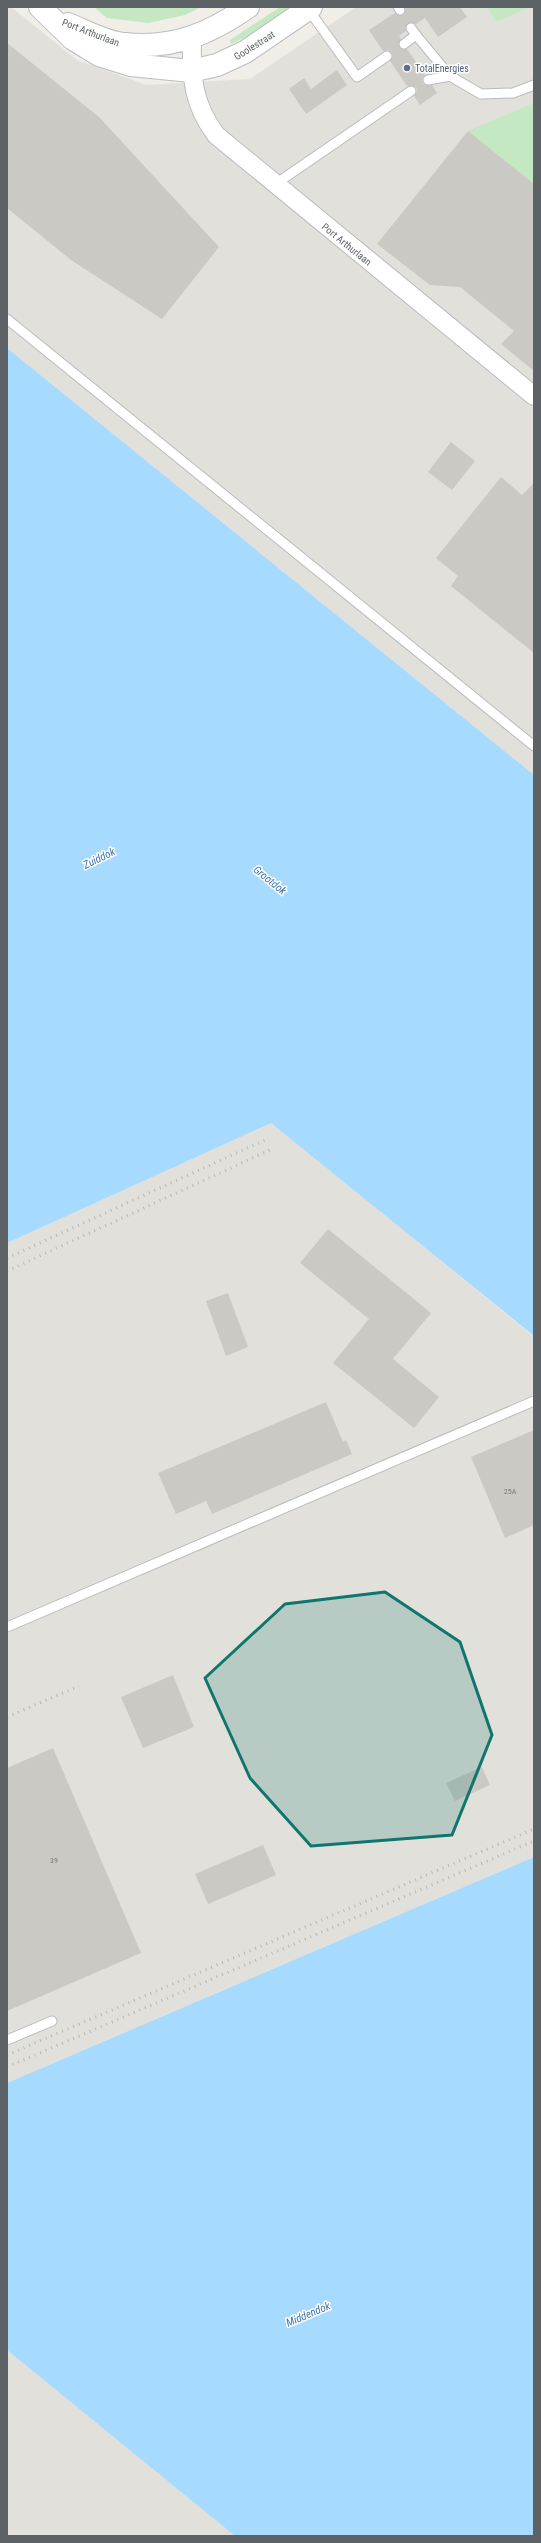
<svg xmlns="http://www.w3.org/2000/svg" width="541" height="2543" font-family="'Roboto Condensed',sans-serif">
<style>
.industrial{fill:#e1e0da}
.green{fill:#c3e8c2}
.water{fill:#a7daff}
.building{fill:#cbc9c3}
.lines{fill:none;stroke-linecap:round;stroke-linejoin:round}
.lane-casing{stroke:#b8bcc0;stroke-width:11}
.street-casing{stroke:#b8bcc0;stroke-width:20}
.secondary-casing{stroke:#b9bdc2;stroke-width:24}
.lane{stroke:#fff;stroke-width:9}
.street{stroke:#fff;stroke-width:18}
.secondary{stroke:#fff;stroke-width:22}
.rail{stroke:#b5b6b7;stroke-width:3;stroke-dasharray:1 5;stroke-linecap:butt}
.marked{fill:#0f766e;fill-opacity:0.2;stroke:#0f766e;stroke-width:3;stroke-linejoin:round}
.service-dot{fill:#5c6f8a;stroke:#fff;stroke-width:1.5}
.labels{text-anchor:middle;stroke-width:3;stroke-linejoin:round;paint-order:stroke}
.number-label{font-size:8px;fill:#787c7e}
.street-label{font-size:10px;fill:#5d6267;stroke:#fff}
.service-label{font-size:10px;fill:#4e5e75;stroke:#fff;text-anchor:start}
.water-label{font-size:11px;font-style:italic;fill:#3d75ac;stroke:#fff}
</style>
<rect width="100%" height="100%" fill="#f0eee6"/>
<g class="industrial">
<polygon points="7,7 11,7 77,60 146,85 250,79 356,7 534,7 534,775 7,348"/>
<polygon points="271,1122 534,1337 534,1857 7,2083 7,1243"/>
<polygon points="7,2350 235,2536 7,2536"/>
</g>
<g class="green">
<polygon points="94,7 201,7 185,15 148,23 107,18"/>
<polygon points="280,7 293,7 252,34 231,44 230,40"/>
<polygon points="487,7 530,7 496,22"/>
<polygon points="534,103 534,184 468,131"/>
</g>
<g class="water">
<polygon points="7,348 534,775 534,1336 271,1123 7,1243"/>
<polygon points="534,1857 534,2536 235,2536 7,2350 7,2083"/>
</g>
<g class="building">
<polygon points="405,7 460,7 467,17 438,37 425,18 416,24 408,23 406,31 399,36 401,39 399,47 407,49 425,75 422,78 423,84 432,85 437,93 420,105 414,96 417,91 416,87 407,86 390,61 392,53 389,50 383,51 369,30 395,13 403,15"/>
<polygon points="7,43 99,117 219,247 162,319 71,260 7,208"/>
<polygon points="337,70 347,85 306,114 289,89 304,78 311,89"/>
<polygon points="468,131 534,184 534,371 501,344 514,331 460,287 430,285 377,244"/>
<polygon points="451,442 475,461 452,490 428,472"/>
<polygon points="501,477 522,495 534,483 534,653 451,586 458,576 436,558"/>
<polygon points="328,1229 431,1313 393,1359 439,1397 414,1428 333,1363 369,1319 300,1263"/>
<polygon points="228,1293 248,1347 226,1356 206,1301"/>
<polygon points="326,1402 343,1442 346,1440 352,1454 212,1514 206,1501 176,1514 158,1473"/>
<polygon points="534,1430 534,1525 505,1538 471,1457"/>
<polygon points="173,1675 194,1727 143,1748 121,1697"/>
<polygon points="53,1748 141,1953 7,2011 7,1768"/>
<polygon points="482,1767 490,1785 455,1801 446,1783"/>
<polygon points="263,1845 276,1875 208,1904 195,1874"/>
</g>
<g class="lines">
<defs>
<g id="lane">
<polyline points="398,7 400,10"/>
<polyline points="308,9 357,77 387,56"/>
<polyline points="416,35 450,76"/>
<polyline points="404,44 416,35 411,28"/>
<polyline points="428,80 450,76 481,94 513,93 534,85"/>
<polyline points="274,185 411,91"/>
<polyline points="7,319 534,746"/>
<polyline points="7,1627 534,1401"/>
<polyline points="7,2040 52,2021"/>
</g>
<path id="street" d="M192,39C191,78 193,104 216,135L534,396"/>
<g id="secondary">
<polyline points="40,7 73,39 99,55 131,65 191,71 217,65 245,52 311,7"/>
<path d="M68,24C85,31 107,43 125,44C174,49 209,34 248,7"/>
</g>
</defs>
<use href="#lane" class="lane-casing"/>
<use href="#street" class="street-casing"/>
<use href="#secondary" class="secondary-casing"/>
<use href="#lane" class="lane"/>
<use href="#street" class="street"/>
<use href="#secondary" class="secondary"/>
<g class="rail">
<polyline points="7,1258 265,1140"/>
<polyline points="7,1271 270,1150"/>
<polyline points="7,1717 79,1686"/>
<polyline points="7,2055 534,1829"/>
<polyline points="7,2067 534,1841"/>
</g>
</g>
<path class="marked" d="M385,1592L460,1642L492,1735L452,1835L311,1846L250,1778L205,1678L285,1604Z"/>
<circle class="service-dot" cx="407" cy="68" r="4"/>
<g class="labels">
<g class="number-label">
<text x="510" y="1494">25A</text>
<text x="54" y="1863">39</text>
</g>
<g class="street-label">
<text transform="translate(91 32) rotate(21)" y="4">Port Arthurlaan</text>
<text transform="translate(254 45) rotate(-32)" y="4">Goolestraat</text>
<text transform="translate(347 244) rotate(39)" y="4">Port Arthurlaan</text>
</g>
<g class="service-label">
<text x="415" y="72">TotalEnergies</text>
</g>
<g class="water-label">
<text transform="translate(99 858) rotate(-26)" y="4">Zuiddok</text>
<text transform="translate(270 880) rotate(39)" y="4">Grootdok</text>
<text transform="translate(308 2314) rotate(-23)" y="4">Middendok</text>
</g>
</g>
<rect width="541" height="2543" fill="none" stroke="#5d6267" stroke-width="16"/>
</svg>
